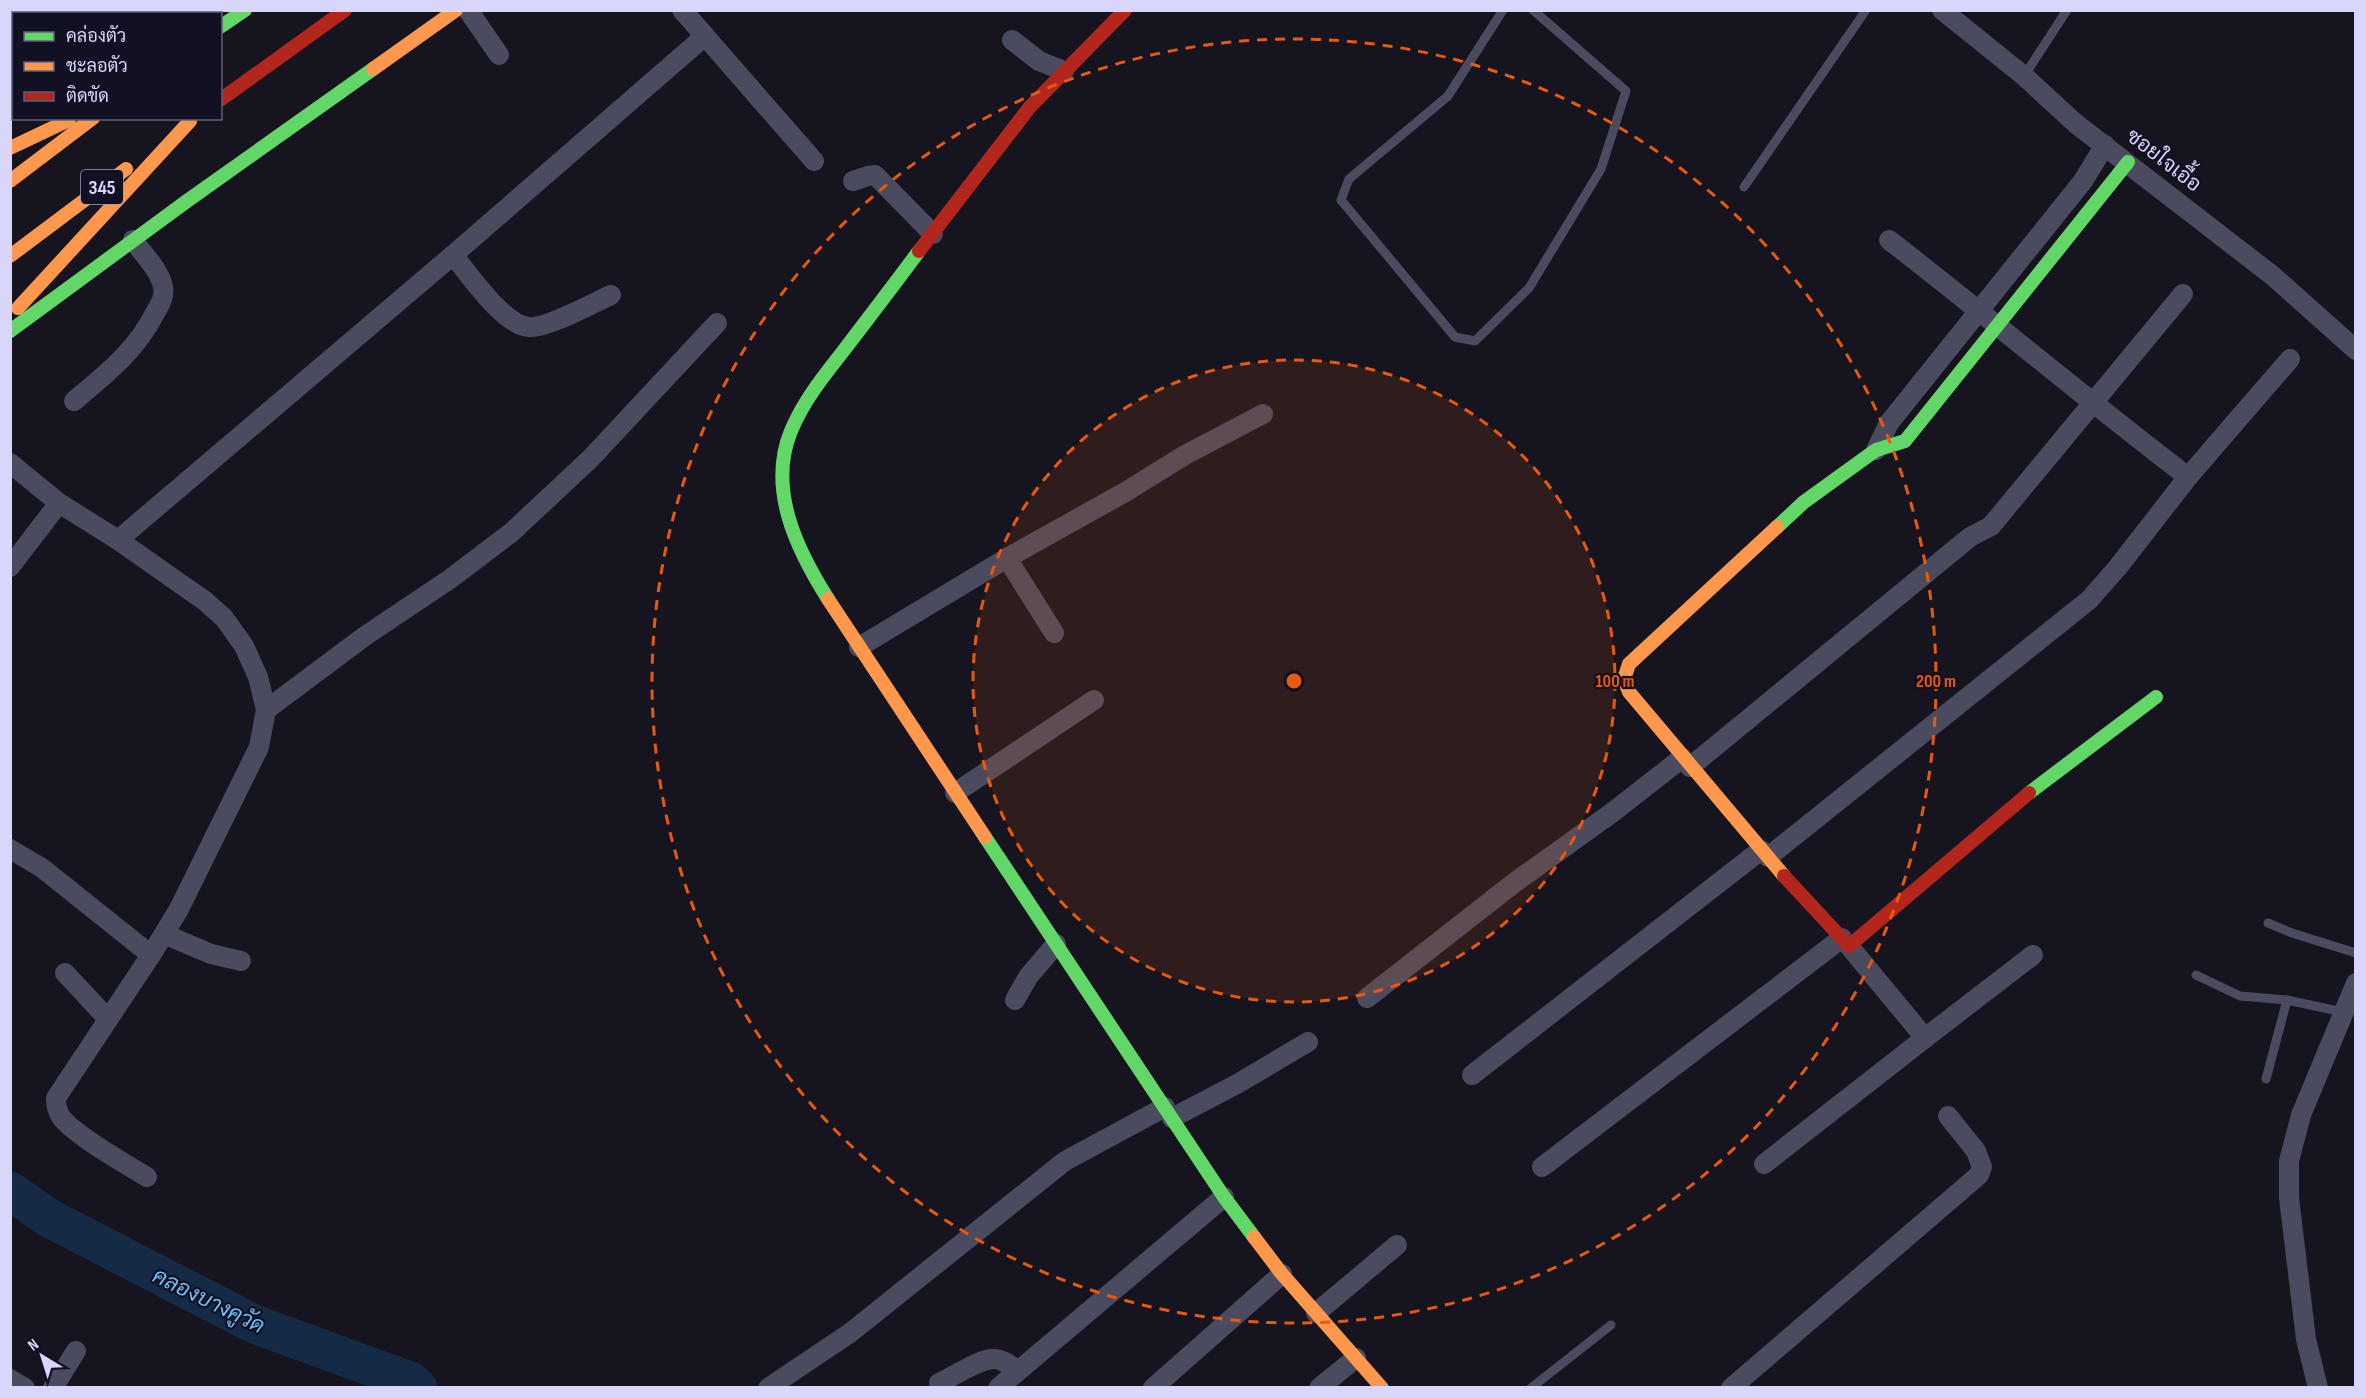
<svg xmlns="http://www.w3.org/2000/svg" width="2366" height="1398" font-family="'Sofia Sans Condensed',Sarabun,sans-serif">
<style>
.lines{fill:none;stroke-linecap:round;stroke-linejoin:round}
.river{stroke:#142a45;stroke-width:39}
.lane{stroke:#4b4b5f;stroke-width:9}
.street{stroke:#4b4b5f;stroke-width:20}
.fast{stroke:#63d668;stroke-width:14}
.slow{stroke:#ff974d;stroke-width:14}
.jam{stroke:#b3261e;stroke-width:14}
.ring{fill:none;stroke:#e8590c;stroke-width:3;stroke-dasharray:10 8}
.labels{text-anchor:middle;stroke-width:4.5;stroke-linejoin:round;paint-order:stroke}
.shield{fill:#121023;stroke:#9d9bba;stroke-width:1.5}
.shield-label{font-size:20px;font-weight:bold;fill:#d8d6fb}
.street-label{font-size:21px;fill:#d8d6fb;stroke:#121023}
.water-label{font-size:22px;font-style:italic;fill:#6dbef2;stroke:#121023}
.centre{fill:#e8590c;stroke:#121023;stroke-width:3}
.ring-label{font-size:18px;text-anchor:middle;font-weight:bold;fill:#e8590c;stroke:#121023;stroke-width:4.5;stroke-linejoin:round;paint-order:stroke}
</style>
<rect width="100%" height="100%" fill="#16141f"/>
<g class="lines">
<polyline class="river" points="10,1191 49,1218 254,1324 410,1381 418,1388"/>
<g class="lane">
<polyline points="1503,10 1448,96 1349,179 1341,200 1455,337 1475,341 1529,288 1601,169 1626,91 1533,10"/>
<polyline points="2024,76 2067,10"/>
<polyline points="1744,187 1866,10"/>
<polyline points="2268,923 2292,933 2356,953"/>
<polyline points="2196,975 2240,996 2287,1000 2343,1012"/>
<polyline points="2266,1079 2287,1000"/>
<polyline points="1531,1388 1611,1325"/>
</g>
<g class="street">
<polyline points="468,10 499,55"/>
<polyline points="682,10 705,36"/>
<polyline points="1942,10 2024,76 2075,123 2273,276 2356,350"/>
<polyline points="1012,40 1039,61 1064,71"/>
<polyline points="853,181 868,176 875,175 933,234"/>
<path d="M1889,240C1990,318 2087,400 2188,477"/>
<path d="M453,255C469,274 503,325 529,327C546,329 593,303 611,295"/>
<path d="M74,401C106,374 136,351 155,313C160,304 165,297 163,287C160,270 143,254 133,240"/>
<polyline points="1876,450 1889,423 2083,181 2105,145"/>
<path d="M10,463L59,503L118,540L205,601L224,618L244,646L258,677L266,710L259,747L179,909L151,955L56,1098C56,1105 57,1111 61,1117C74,1135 126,1164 147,1177"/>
<polyline points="118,540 453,255 705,36 814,161"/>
<polyline points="1007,558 1054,633"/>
<polyline points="10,567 59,503"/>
<polyline points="859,647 1007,558 1127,491 1185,455 1263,414"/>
<polyline points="266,710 365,636 450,579 512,532 591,458 717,323"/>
<polyline points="1690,767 1970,537 1991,526 2183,294"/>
<polyline points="955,793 1094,700"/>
<polyline points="10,849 42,868 151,955"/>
<polyline points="1768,857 2089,600 2118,567 2188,477 2290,359"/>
<polyline points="164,934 211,954 241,961"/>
<polyline points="65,973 108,1019"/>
<polyline points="1367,998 1514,883 1613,812 1682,758"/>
<polyline points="1015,1000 1028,977 1056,944"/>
<polyline points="1925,1038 2033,955"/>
<polyline points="1472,1075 1761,850"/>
<polyline points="1172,1118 1237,1084 1308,1042"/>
<polyline points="1764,1164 1925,1038 1849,946"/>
<polyline points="1542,1167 1842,938"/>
<polyline points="1316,1313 1397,1245"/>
<polyline points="10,1379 25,1388"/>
<path d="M939,1383C955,1376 975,1361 992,1359C1002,1358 1011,1366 1018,1371"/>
<polyline points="53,1388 76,1351"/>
<polyline points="768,1388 850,1333 1065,1161 1165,1107"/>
<polyline points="998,1388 1224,1197"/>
<polyline points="1153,1388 1282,1274"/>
<polyline points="1319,1388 1356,1358"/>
<polyline points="1731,1388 1979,1175 1982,1167 1976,1151 1948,1116"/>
<polyline points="2318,1388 2306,1339 2289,1198 2289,1161 2301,1115 2356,983"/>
</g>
<g class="fast">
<polyline points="107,14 111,10"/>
<polyline points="220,27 245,10"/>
<polyline points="10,81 14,79"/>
<polyline points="10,331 187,201 373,69"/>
<polyline points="1777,527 1804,502 1876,450 1905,441 2128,162"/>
<path d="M828,599C797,550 767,489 791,431C803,402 822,378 841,354C867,320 893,286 919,251"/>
<polyline points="2029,793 2156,697"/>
<polyline points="985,837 1224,1197 1254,1237"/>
</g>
<g class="slow">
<polyline points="373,69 456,10"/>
<polyline points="10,148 69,120"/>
<polyline points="10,181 93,118"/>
<polyline points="10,256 126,169"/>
<polyline points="18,308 190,121"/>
<polyline points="1777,527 1629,664 1624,679 1629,692 1784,876"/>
<polyline points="828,599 985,837"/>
<polyline points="1254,1237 1282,1274 1382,1388"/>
</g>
<g class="jam">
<polyline points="220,100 345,10"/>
<polyline points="919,251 1029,108 1125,10"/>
<polyline points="1784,876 1849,946 2029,793"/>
</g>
</g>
<circle cx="1294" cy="681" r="321" fill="#e8590c" fill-opacity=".12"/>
<g class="ring">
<circle cx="1294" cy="681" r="321"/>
<circle cx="1294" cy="681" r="642"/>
</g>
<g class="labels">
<rect class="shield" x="81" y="170" width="42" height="34" rx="4.5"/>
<g class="shield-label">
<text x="102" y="194">345</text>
</g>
<g class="street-label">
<text transform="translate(2164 160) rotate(38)" y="7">ซอยใจเอื้อ</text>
</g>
<g class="water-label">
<text transform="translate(209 1300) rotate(26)" y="8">คลองบางคูวัด</text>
</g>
</g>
<circle cx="1294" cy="681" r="9" class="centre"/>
<g class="ring-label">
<text x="1615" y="687">100 m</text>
<text x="1936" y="687">200 m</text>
</g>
<rect width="2366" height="1398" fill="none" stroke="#d8d6fb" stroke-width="24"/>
<rect x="12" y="12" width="210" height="108" fill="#121023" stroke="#615f79" stroke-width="1.5"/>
<rect x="24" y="32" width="30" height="9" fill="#63d668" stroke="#615f79" stroke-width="1.5"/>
<text x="66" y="42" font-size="18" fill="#d8d6fb">คล่องตัว</text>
<rect x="24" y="62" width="30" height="9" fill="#ff974d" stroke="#615f79" stroke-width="1.5"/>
<text x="66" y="72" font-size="18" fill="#d8d6fb">ชะลอตัว</text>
<rect x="24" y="92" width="30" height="9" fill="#b3261e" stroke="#615f79" stroke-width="1.5"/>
<text x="66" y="102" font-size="18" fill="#d8d6fb">ติดขัด</text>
<g transform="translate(42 1356) rotate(322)" stroke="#121023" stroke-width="4.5" paint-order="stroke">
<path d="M0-4.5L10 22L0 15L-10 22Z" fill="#d8d6fb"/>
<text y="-9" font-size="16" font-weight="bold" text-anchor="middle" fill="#d8d6fb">N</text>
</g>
</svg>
